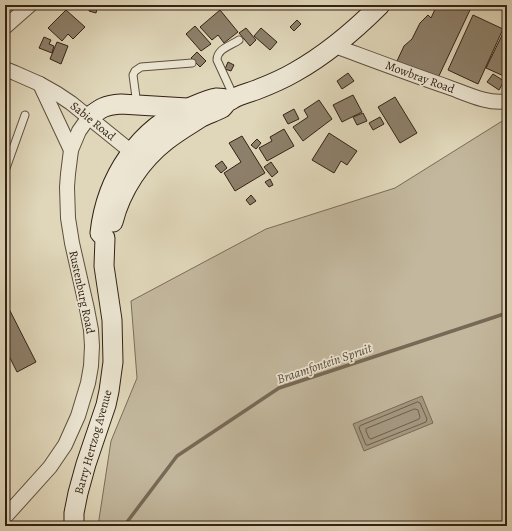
<svg xmlns="http://www.w3.org/2000/svg" width="512" height="531" font-family="Alegreya,serif">
<style>
.green{fill:#c3b89e;stroke:#7b6d5a}
.water{fill:#a59982;stroke:#776956}
.lines{fill:none;stroke-linecap:round;stroke-linejoin:round}
.shore{stroke:#6c5e4c;stroke-width:1}
.stream{stroke:#776956;stroke-width:3.5}
.building{fill:#8d806b;stroke:#332215}
.service-casing{stroke:#5e4f3e;stroke-width:9}
.minor-casing{stroke:#5e4f3e;stroke-width:16}
.secondary-casing{stroke:#332215;stroke-width:21}
.service{stroke:#ebe5d2;stroke-width:7}
.minor{stroke:#ebe5d2;stroke-width:14}
.secondary{stroke:#ebe5d2;stroke-width:19}
.labels{text-anchor:middle;stroke-width:3.5;stroke-linejoin:round;paint-order:stroke}
.street-label{font-size:12px;fill:#332215;stroke:#ebe5d2}
.water-label{font-size:13px;font-style:italic;fill:#5b4c3b;stroke:#ebe5d2}
</style>
<rect width="100%" height="100%" fill="#e0d7ba"/>
<filter id="stains"><feTurbulence type="fractalNoise" baseFrequency=".005" numOctaves="4"/><feColorMatrix values="0 0 0 0 .2 0 0 0 0 .09 0 0 0 0 .02 0 0 0 .5 -.17"/></filter>
<radialGradient id="worn" r=".72"><stop offset=".6" stop-color="#630" stop-opacity="0"/><stop offset="1" stop-color="#630" stop-opacity=".3"/></radialGradient>
<polygon class="green" points="507,118 507,526 98,526 111,441 137,378 131,301 266,229 395,188"/>
<polygon class="water" points="422,396 433,423 364,451 353,424"/>
<g class="lines">
<g class="shore">
<polygon points="418,402 420,403 427,419 426,422 368,445 366,445 359,428 360,426"/>
<polygon points="415,409 418,410 420,417 419,419 371,439 369,438 366,431 366,429"/>
</g>
<polyline class="stream" points="124,526 177,456 279,388 507,313"/>
</g>
<g class="building">
<polygon points="91,5 98,5 96,13 89,11"/>
<polygon points="437,5 459,5 470,10 437,80 397,61 404,46 412,39 420,23 428,15 431,18"/>
<polygon points="66,10 85,27 73,39 68,34 62,41 48,28"/>
<polygon points="220,10 238,32 224,43 218,35 212,40 200,27"/>
<polygon points="473,15 503,29 478,84 448,70"/>
<polygon points="297,20 301,24 294,31 290,27"/>
<polygon points="507,25 507,76 506,77 486,68"/>
<polygon points="195,26 211,44 201,51 186,34"/>
<polygon points="246,28 256,40 250,46 239,33"/>
<polygon points="261,28 277,42 270,50 254,36"/>
<polygon points="44,37 51,40 49,44 54,46 52,53 39,48"/>
<polygon points="57,42 68,46 61,64 50,59"/>
<polygon points="197,52 206,61 200,67 191,58"/>
<polygon points="228,62 234,65 231,71 225,69"/>
<polygon points="348,73 354,81 342,89 337,81"/>
<polygon points="493,74 504,81 499,90 487,82"/>
<polygon points="353,95 362,112 342,122 333,105"/>
<polygon points="395,97 417,133 400,143 378,107"/>
<polygon points="319,100 332,119 303,141 293,127 308,117 304,110"/>
<polygon points="294,109 299,119 288,124 283,115"/>
<polygon points="363,113 367,121 357,125 353,117"/>
<polygon points="380,117 384,124 373,130 369,123"/>
<polygon points="284,129 294,146 267,161 259,148 272,141 270,137"/>
<polygon points="329,133 357,151 347,165 341,161 334,173 312,160"/>
<polygon points="242,136 265,173 235,191 224,173 241,162 229,143"/>
<polygon points="257,139 261,143 256,149 251,145"/>
<polygon points="222,161 227,168 221,173 215,166"/>
<polygon points="271,162 278,172 272,177 264,167"/>
<polygon points="270,179 273,185 269,187 265,182"/>
<polygon points="251,195 256,201 250,205 246,200"/>
<polygon points="5,301 36,362 17,372 5,348 5,342 9,340 5,332 5,322 6,321 5,319"/>
</g>
<g class="lines">
<defs>
<g id="service">
<path d="M234,97L217,60C217,49 230,46 239,40"/>
<polyline points="137,105 133,75 135,71 141,67 192,63"/>
<polyline points="5,171 25,115"/>
</g>
<g id="minor">
<polyline points="5,27 30,5"/>
<path d="M335,46C373,60 410,74 448,87C465,93 489,105 507,101"/>
<polyline points="5,69 15,73 40,84 56,93 71,103 139,158"/>
<polyline points="40,84 71,150"/>
<polyline points="5,517 50,467 65,445 78,416 88,383 91,366 92,346 91,330 87,309 72,243 68,218 67,187 68,174 71,150 79,131 89,117"/>
</g>
<g id="secondary">
<path d="M89,117C101,108 105,105 121,104L187,108"/>
<path d="M113,222C121,190 141,160 167,140C177,132 189,125 200,118C207,114 215,112 222,108C225,105 227,101 231,100C238,95 248,93 256,90C269,85 283,79 295,72C327,54 354,31 380,5"/>
<path d="M74,526V513L78,493L86,464L106,405L109,391L113,362L112,320L104,266L105,238L100,233C106,178 139,127 191,107C198,104 210,99 217,98C221,98 226,99 230,100"/>
</g>
</defs>
<use href="#service" class="service-casing"/>
<use href="#minor" class="minor-casing"/>
<use href="#secondary" class="secondary-casing"/>
<use href="#service" class="service"/>
<use href="#minor" class="minor"/>
<use href="#secondary" class="secondary"/>
</g>
<g class="labels">
<g class="street-label">
<text transform="translate(420 77) rotate(20)" y="4">Mowbray Road</text>
<text transform="translate(93 121) rotate(39)" y="4">Sabie Road</text>
<text transform="translate(82 292) rotate(78)" y="4">Rustenburg Road</text>
<text transform="translate(93 442) rotate(-74)" y="4">Barry Hertzog Avenue</text>
</g>
<g class="water-label">
<text transform="translate(324 363) rotate(-19)" y="5">Braamfontein Spruit</text>
</g>
</g>
<rect width="512" height="531" fill="none" stroke="#e0d7ba" stroke-width="20"/>
<rect x="6" y="6" width="500" height="519" fill="none" stroke="#332215" stroke-width="2"/>
<rect x="10" y="10" width="492" height="511" fill="none" stroke="#332215"/>
<rect width="100%" height="100%" filter="url(#stains)"/>
<rect width="100%" height="100%" fill="url(#worn)"/>
</svg>
